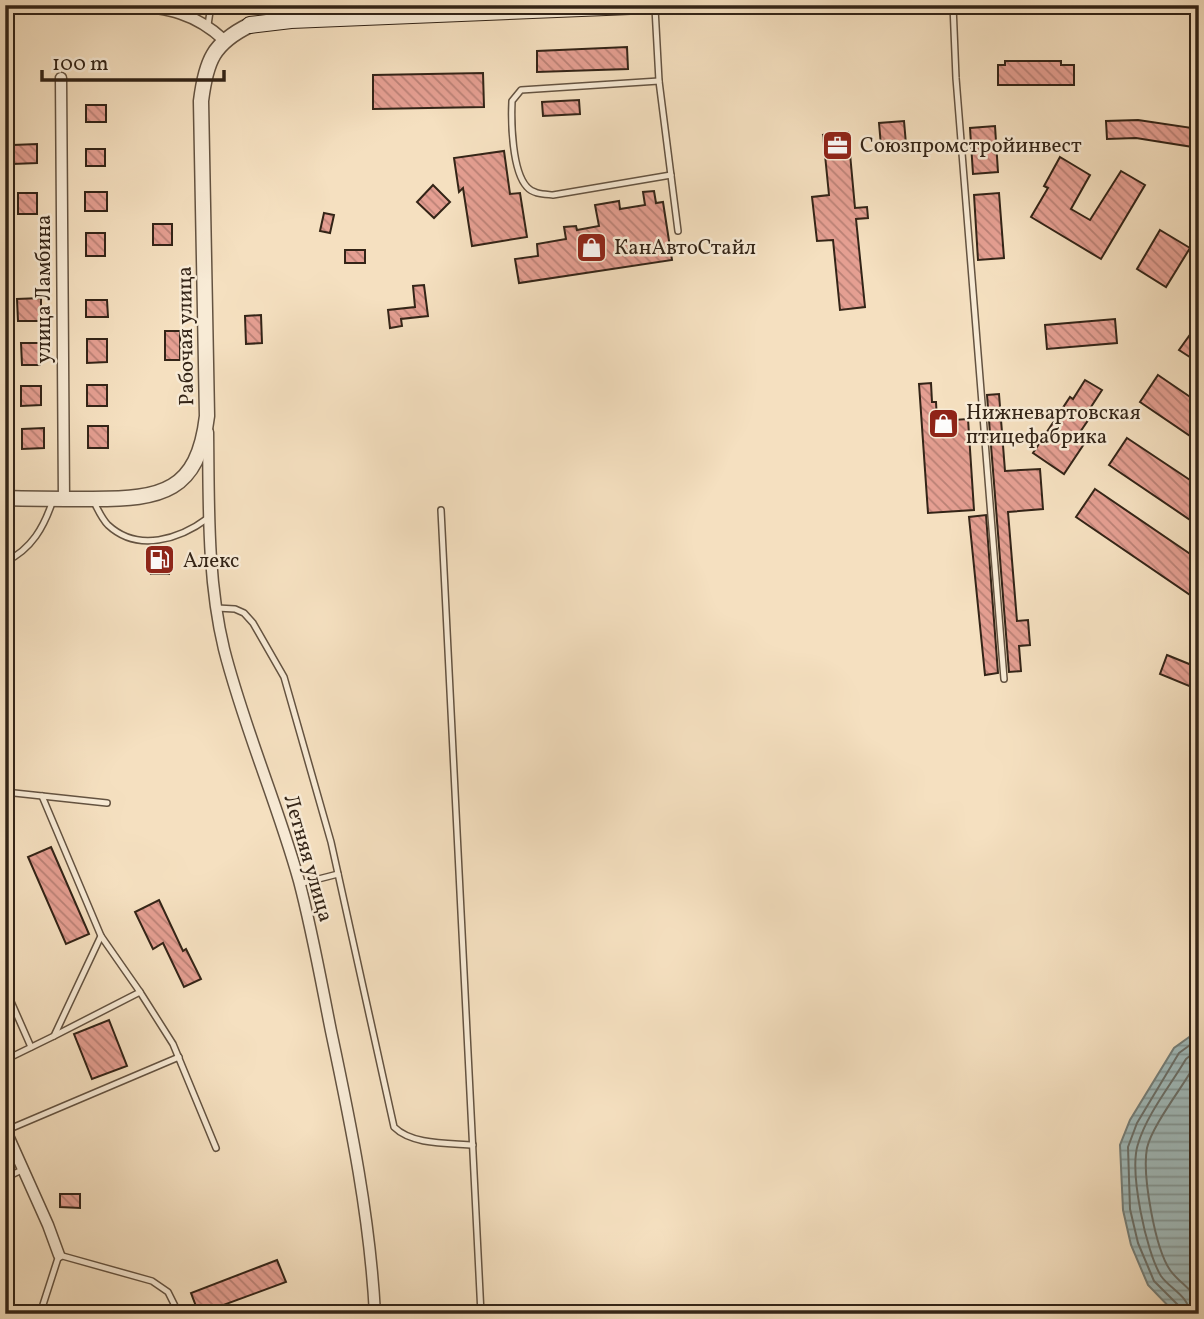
<svg xmlns="http://www.w3.org/2000/svg" width="1204" height="1319" font-family="Vollkorn,serif">
<style>
.water{fill:url(#water-rules);stroke:#747f7a;stroke-width:2}
.lines{fill:none;stroke-linecap:round;stroke-linejoin:round}
.shore{stroke:#6a706a;stroke-width:2}
.building{fill:url(#building-back-hatch);stroke:#332417;stroke-width:2}
.service-casing{stroke:#645341;stroke-width:8}
.minor-casing{stroke:#645341;stroke-width:13}
.tertiary-casing{stroke:#645341;stroke-width:17}
.secondary-casing{stroke:#332417;stroke-width:18}
.service{stroke:#f8ebd6;stroke-width:5}
.minor{stroke:#f8ebd6;stroke-width:10}
.tertiary{stroke:#f8ebd6;stroke-width:14}
.secondary{stroke:#f8ebd6;stroke-width:16}
.labels{text-anchor:middle;stroke-width:5;stroke-linejoin:round;paint-order:stroke}
.poi-label{font-size:21px;fill:#332417;stroke:#f8ebd6;text-anchor:start}
.street-label{font-size:21px;fill:#332417;stroke:#f8ebd6}
</style>
<defs>
<pattern id="water-rules" width="6" height="5" patternUnits="userSpaceOnUse" patternTransform="scale(1.75)"><rect width="6" height="5" fill="#a0bbbc"/><path d="M0 2.5h6" fill="none" stroke="#839898"/></pattern>
<pattern id="building-back-hatch" width="6" height="6" patternUnits="userSpaceOnUse" patternTransform="scale(1.75)"><rect width="6" height="6" fill="#e59f92"/><path d="M-1 5l2 2M0 0l6 6M5-1l2 2" fill="none" stroke="#ba8176"/></pattern>
</defs>
<rect width="100%" height="100%" fill="#f5e0c0"/>
<filter id="stains"><feTurbulence type="fractalNoise" baseFrequency=".00286" numOctaves="4"/><feColorMatrix values="0 0 0 0 .2 0 0 0 0 .09 0 0 0 0 .02 0 0 0 .5 -.17"/></filter>
<radialGradient id="worn" r=".72"><stop offset=".6" stop-color="#630" stop-opacity="0"/><stop offset="1" stop-color="#630" stop-opacity=".3"/></radialGradient>
<polygon class="water" points="1192,1035 1199,1042 1199,1314 1176,1314 1148,1285 1131,1245 1123,1210 1120,1145 1130,1120 1174,1048"/>
<g class="lines">
<g class="shore">
<path d="M1199,1066L1193,1068C1181,1089 1152,1126 1147,1148C1142,1175 1155,1248 1170,1270C1179,1283 1193,1289 1199,1303"/>
<polyline points="1181,1314 1179,1306 1154,1281 1138,1243 1130,1209 1128,1147 1137,1123 1179,1053 1190,1045 1199,1047"/>
<path d="M1190,1314C1189,1296 1170,1289 1161,1276C1146,1252 1129,1171 1138,1144C1147,1114 1170,1086 1186,1059L1191,1055H1199"/>
</g>
</g>
<g class="building">
<polygon points="627,47 628,69 537,72 537,51"/>
<polygon points="1005,61 1061,61 1061,65 1074,65 1074,85 998,85 998,65 1005,65"/>
<polygon points="483,73 484,107 373,109 373,75"/>
<polygon points="579,100 580,114 543,116 542,102"/>
<rect x="86" y="105" width="20" height="17"/>
<polygon points="1138,120 1199,129 1199,148 1136,138 1107,139 1106,121"/>
<polygon points="904,121 906,144 881,146 879,123"/>
<polygon points="995,126 998,172 973,174 970,128"/>
<polygon points="848,132 855,208 867,207 868,218 856,219 865,307 840,310 833,240 817,241 812,197 829,195 823,135"/>
<polygon points="37,144 37,163 13,164 13,145"/>
<rect x="86" y="149" width="19" height="17"/>
<polygon points="504,151 510,194 520,193 527,237 472,246 463,188 459,192 454,158"/>
<polygon points="1060,157 1090,175 1071,209 1090,220 1121,171 1145,185 1101,259 1031,217 1048,188 1044,186"/>
<polygon points="433,185 450,202 434,218 417,202"/>
<polygon points="654,191 656,203 663,202 672,260 519,283 515,259 538,256 537,244 566,239 564,227 576,226 577,230 599,226 595,205 619,201 620,209 645,205 643,192"/>
<rect x="85" y="192" width="22" height="19"/>
<rect x="18" y="193" width="19" height="21"/>
<polygon points="999,193 1004,258 978,260 974,195"/>
<polygon points="324,213 334,215 330,233 320,231"/>
<rect x="153" y="224" width="19" height="21"/>
<polygon points="1160,230 1190,248 1166,287 1137,269"/>
<rect x="86" y="233" width="19" height="23"/>
<rect x="345" y="250" width="20" height="13"/>
<polygon points="424,285 428,316 401,319 402,326 390,328 388,310 415,307 413,286"/>
<polygon points="41,298 41,321 18,321 17,299"/>
<polygon points="86,300 107,300 108,317 86,317"/>
<polygon points="261,315 262,343 246,344 245,316"/>
<polygon points="1115,319 1117,343 1047,349 1045,325"/>
<polygon points="1199,322 1199,363 1179,350"/>
<rect x="165" y="331" width="15" height="29"/>
<polygon points="87,339 107,339 107,362 87,363"/>
<polygon points="21,343 40,343 40,365 22,365"/>
<polygon points="1158,375 1199,403 1199,442 1140,402"/>
<polygon points="1085,380 1102,390 1089,410 1093,413 1076,438 1084,444 1064,474 1033,453 1070,397 1073,399"/>
<polygon points="931,383 932,402 936,402 937,421 968,419 974,510 928,513 919,384"/>
<rect x="87" y="385" width="20" height="21"/>
<polygon points="21,386 41,386 41,405 21,406"/>
<polygon points="999,394 1005,471 1040,469 1043,509 1008,512 1017,621 1028,620 1030,645 1019,646 1021,671 1009,672 987,395"/>
<rect x="88" y="426" width="20" height="22"/>
<polygon points="44,428 44,448 22,449 22,429"/>
<polygon points="1127,438 1199,486 1199,526 1109,465"/>
<polygon points="1095,489 1199,560 1199,601 1076,517"/>
<polygon points="986,515 998,673 985,675 969,517"/>
<polygon points="152,546 170,547 169,574 151,574"/>
<polygon points="1167,655 1199,668 1199,676 1194,688 1160,674"/>
<polygon points="51,847 89,934 66,944 28,857"/>
<polygon points="159,900 183,951 186,949 201,979 184,987 163,943 153,949 135,912"/>
<polygon points="109,1020 127,1066 92,1079 74,1034"/>
<polygon points="60,1194 80,1194 80,1208 60,1207"/>
<polygon points="277,1260 286,1282 199,1314 191,1293"/>
</g>
<g class="lines">
<defs>
<g id="service">
<polyline points="953,5 956,78 1004,679"/>
<polyline points="655,8 659,81 678,231"/>
<polyline points="208,25 211,5"/>
<path d="M659,81L521,90L512,101C511,122 512,171 527,187C533,194 544,194 553,195L671,175"/>
<path d="M94,502C98,510 102,519 108,525C138,553 180,539 208,518"/>
<polyline points="441,510 481,1314"/>
<path d="M5,562C32,549 44,527 53,500"/>
<path d="M217,608L235,609L244,613L253,623L284,677L331,842L394,1127C412,1145 448,1143 473,1145"/>
<polyline points="5,792 107,803"/>
<polyline points="299,884 338,874"/>
<polyline points="5,988 31,1047"/>
<polyline points="140,992 173,1044 216,1148"/>
<polyline points="54,1036 140,992 101,936"/>
<polyline points="5,1060 54,1036 101,936 42,796"/>
<polyline points="7,1130 179,1057"/>
<polyline points="5,1178 24,1169"/>
<polyline points="40,1314 59,1255 152,1281 168,1292 179,1314"/>
</g>
<g id="minor">
<path d="M129,5C168,8 195,13 224,40"/>
<polyline points="61,78 64,499"/>
<path d="M208,432C209,504 207,579 224,649C244,728 277,802 299,881C312,930 321,981 331,1031C351,1125 370,1218 375,1314"/>
<polyline points="5,1129 48,1225 59,1255"/>
</g>
<path id="tertiary" d="M5,498C34,499 64,499 93,499C162,499 198,492 207,416L201,101C206,61 213,43 250,25"/>
<polyline id="secondary" points="250,25 291,20 655,5"/>
</defs>
<use href="#service" class="service-casing"/>
<use href="#minor" class="minor-casing"/>
<use href="#tertiary" class="tertiary-casing"/>
<use href="#secondary" class="secondary-casing"/>
<use href="#service" class="service"/>
<use href="#minor" class="minor"/>
<use href="#tertiary" class="tertiary"/>
<use href="#secondary" class="secondary"/>
</g>
<defs>
<symbol id="office-square" viewBox="-11 -11 22 22"><rect x="-9" y="-9" width="18" height="18" rx="4" fill="#8f2418" stroke="#f8ebd6"/><path d="M-6-3h4V-5.5h4V-3h4V5H-6ZM-1-4.5V-3h2v-1.5ZM-6 0V1H6V0Z" fill="#fff"/></symbol>
<symbol id="shop-square" viewBox="-11 -11 22 22"><rect x="-9" y="-9" width="18" height="18" rx="4" fill="#8f2418" stroke="#f8ebd6"/><path d="M-5-2.5h2.3a2.7 3.5 0 0 1 5.4 0H5L5.5 6h-11ZM-1.5-2.5h3a1.5 2.3 0 0 0-3 0Z" fill="#fff"/></symbol>
<symbol id="fuel-square" viewBox="-11 -11 22 22"><rect x="-9" y="-9" width="18" height="18" rx="4" fill="#8f2418" stroke="#f8ebd6"/><path d="M-5.5-6h7V0h2V4h1.3V-2.5L3-4.5l.8-.8L6-3V5H2.5V1h-1V6h-7ZM-4.2-4.7v3.2H.2V-4.7Z" fill="#fff"/></symbol>
</defs>
<g fill-rule="evenodd">
<use href="#office-square" x="820" y="128" width="35" height="35"/>
<use href="#shop-square" x="574" y="230" width="35" height="35"/>
<use href="#shop-square" x="926" y="406" width="35" height="35"/>
<use href="#fuel-square" x="142" y="542" width="35" height="35"/>
</g>
<g class="labels">
<g class="poi-label">
<text x="860" y="152">Союзпромстройинвест</text>
<text x="614" y="254">КанАвтоСтайл</text>
<text x="966" y="419">Нижневартовская<tspan x="966" dy="24">птицефабрика</tspan></text>
<text x="183" y="567">Алекс</text>
</g>
<g class="street-label">
<text transform="translate(43 289) rotate(-90)" y="7">улица Ламбина</text>
<text transform="translate(185 336) rotate(-91)" y="7">Рабочая улица</text>
<text transform="translate(309 858) rotate(74)" y="7">Летняя улица</text>
</g>
</g>
<rect width="1204" height="1319" fill="none" stroke="#f5e0c0" stroke-width="28"/>
<rect x="7" y="7" width="1190" height="1305" fill="none" stroke="#332417" stroke-width="3.5"/>
<rect x="14" y="14" width="1176" height="1291" fill="none" stroke="#332417" stroke-width="2"/>
<path d="M42 70v10h182v-10" fill="none" stroke="#332417" stroke-width="3.5"/>
<text x="52" y="70" font-size="21" fill="#332417" stroke="#f8ebd6" stroke-width="5" paint-order="stroke">100 m</text>
<rect width="100%" height="100%" filter="url(#stains)"/>
<rect width="100%" height="100%" fill="url(#worn)"/>
</svg>
